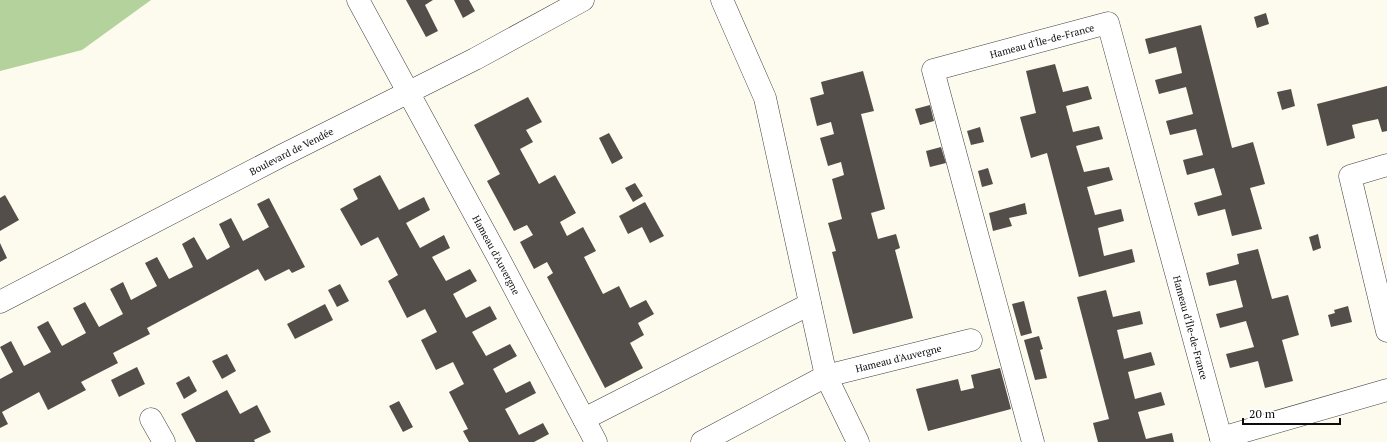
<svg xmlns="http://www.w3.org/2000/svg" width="1387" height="442" font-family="'PT Serif',serif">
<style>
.forest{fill:#b4d29c}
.building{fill:#544e4a}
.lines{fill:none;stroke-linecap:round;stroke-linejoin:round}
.minor-casing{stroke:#3f3f3f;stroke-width:23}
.minor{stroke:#fff;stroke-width:22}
.labels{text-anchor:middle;stroke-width:4;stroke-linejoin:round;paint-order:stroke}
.street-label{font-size:10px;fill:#0c0c0c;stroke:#fff}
</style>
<rect width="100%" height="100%" fill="#fdfaee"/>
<polygon class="forest" points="0,0 151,0 82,50 0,71"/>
<g class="building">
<polygon points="406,0 433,0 425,5 438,31 426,37"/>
<polygon points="454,0 469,0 475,11 463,18"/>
<polygon points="1266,13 1269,24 1257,28 1254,17"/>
<polygon points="1201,25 1232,148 1253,142 1265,184 1250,188 1262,229 1232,236 1225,209 1198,216 1194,203 1222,195 1214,168 1187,175 1183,160 1203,155 1196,129 1170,135 1166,121 1193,114 1186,87 1159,94 1155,80 1182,73 1176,47 1149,54 1145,39"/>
<polygon points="1055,64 1063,92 1088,86 1092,99 1066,106 1073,132 1099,126 1103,139 1076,146 1084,172 1109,167 1113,180 1087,187 1095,215 1121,209 1124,221 1098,228 1104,256 1132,249 1135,262 1079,277 1047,153 1031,158 1020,117 1036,113 1026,71"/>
<polygon points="863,71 874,111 861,114 885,209 871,213 878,239 896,234 900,248 895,250 913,318 853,334 832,252 836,251 828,223 842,219 832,179 844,175 841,162 828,166 820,138 834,134 831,122 817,126 810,98 824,94 821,82"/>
<polygon points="1387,86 1387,131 1382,132 1378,119 1364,122 1352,125 1355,138 1327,146 1317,104"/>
<polygon points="1291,89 1295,106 1282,110 1277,92"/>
<polygon points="528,97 542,122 526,130 533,142 520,149 539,184 555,175 576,213 560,222 567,236 583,227 596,251 584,257 603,294 619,286 630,308 646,300 654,314 638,323 644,335 630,343 643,368 605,388 547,277 553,273 547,262 534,269 520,242 533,235 527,225 514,231 487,181 500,174 474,125"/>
<polygon points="930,105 934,121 920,125 915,109"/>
<polygon points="980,127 984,142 971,145 967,131"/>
<polygon points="609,133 623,158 612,164 599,138"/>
<polygon points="941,147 946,163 930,167 926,151"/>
<polygon points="988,168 993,184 982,187 978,171"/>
<polygon points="380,175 399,210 424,197 430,210 406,223 420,248 444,235 450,248 432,257 446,281 470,269 477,281 453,294 466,318 490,306 497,319 472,332 486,356 510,344 517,356 493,369 506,393 530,381 536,393 505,409 519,435 543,423 549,434 534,442 469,442 463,431 468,429 449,392 464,384 453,362 436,370 421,340 437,332 425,309 407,318 388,281 398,275 378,237 361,246 340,209 358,199 353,189"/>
<polygon points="635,183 643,196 633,202 625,188"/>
<polygon points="5,195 19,220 0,231 0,198"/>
<polygon points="269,198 305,267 292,273 289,269 265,281 258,269 147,328 150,334 113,353 118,363 81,382 86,390 48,410 39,392 2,412 8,424 0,428 0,379 13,372 0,347 11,341 24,366 51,352 37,327 48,321 62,346 86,333 73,308 85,302 99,327 123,314 110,289 123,282 131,300 157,286 145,263 157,257 169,279 193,267 182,244 194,237 207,260 230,247 219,224 231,218 243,241 269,227 257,204"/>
<polygon points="645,202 664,236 650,243 642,227 628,234 619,216"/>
<polygon points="1025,203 1027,214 1009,218 1012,226 993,231 989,213"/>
<polygon points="1318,234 1321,248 1313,251 1309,237"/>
<polygon points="0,243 7,258 0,262"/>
<polygon points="1258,249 1272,299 1288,295 1299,335 1282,340 1293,381 1265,388 1258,361 1230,368 1226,354 1254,347 1246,321 1220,328 1216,314 1243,307 1236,280 1209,286 1206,273 1239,264 1237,254"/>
<polygon points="340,284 349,301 337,307 328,290"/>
<polygon points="1106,290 1113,317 1140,311 1143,324 1117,330 1124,359 1151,352 1155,365 1128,372 1135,399 1161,392 1165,405 1138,412 1146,439 1172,433 1174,442 1098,442 1093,423 1109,419 1077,297"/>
<polygon points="1024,301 1032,333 1021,336 1012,304"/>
<polygon points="325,304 333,320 295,339 287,324"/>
<polygon points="1348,306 1352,322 1331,327 1328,315 1335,313 1334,310"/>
<polygon points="1039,336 1043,349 1040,350 1047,378 1035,380 1024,340"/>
<polygon points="227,354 236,371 222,379 212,361"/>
<polygon points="137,367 145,384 119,397 111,380"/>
<polygon points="1000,368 1011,409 928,431 916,389 958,379 961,391 974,388 971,375"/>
<polygon points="189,376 197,391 184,399 176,383"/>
<polygon points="227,390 240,414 257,405 271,432 254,440 255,442 196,442 181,414"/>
<polygon points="399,401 413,427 403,432 389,406"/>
</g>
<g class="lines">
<defs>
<g id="minor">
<path id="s1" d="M358,0L498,257L596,442"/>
<polyline points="722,0 765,98 826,376 858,442"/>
<polyline points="1387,165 1350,176 1387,331"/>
<path id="s2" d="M0,302L281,156L475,59L583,0"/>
<polyline points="151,419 164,442"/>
<polyline points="584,419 810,304"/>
<polyline points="1221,438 1387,390"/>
<path id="s3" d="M702,442L826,376L971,340"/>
<path id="s4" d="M1033,442L933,70L1108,23L1222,442"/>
</g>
</defs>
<use href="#minor" class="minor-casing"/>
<use href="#minor" class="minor"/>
</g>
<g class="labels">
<g class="street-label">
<text dy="4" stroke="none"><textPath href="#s4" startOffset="498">Hameau d'Île-de-France</textPath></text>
<text dy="4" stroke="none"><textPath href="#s2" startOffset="328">Boulevard de Vendée</textPath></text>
<text dy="4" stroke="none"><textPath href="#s1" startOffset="290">Hameau d'Auvergne</textPath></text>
<text dy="4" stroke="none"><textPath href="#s4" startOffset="882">Hameau d'Île-de-France</textPath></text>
<text dy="4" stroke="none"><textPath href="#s3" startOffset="215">Hameau d'Auvergne</textPath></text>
</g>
</g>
<path d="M1243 418v6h97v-6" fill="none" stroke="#0c0c0c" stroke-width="2"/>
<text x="1249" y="418" font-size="12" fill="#0c0c0c" stroke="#ffffff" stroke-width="3" paint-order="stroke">20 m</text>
</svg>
